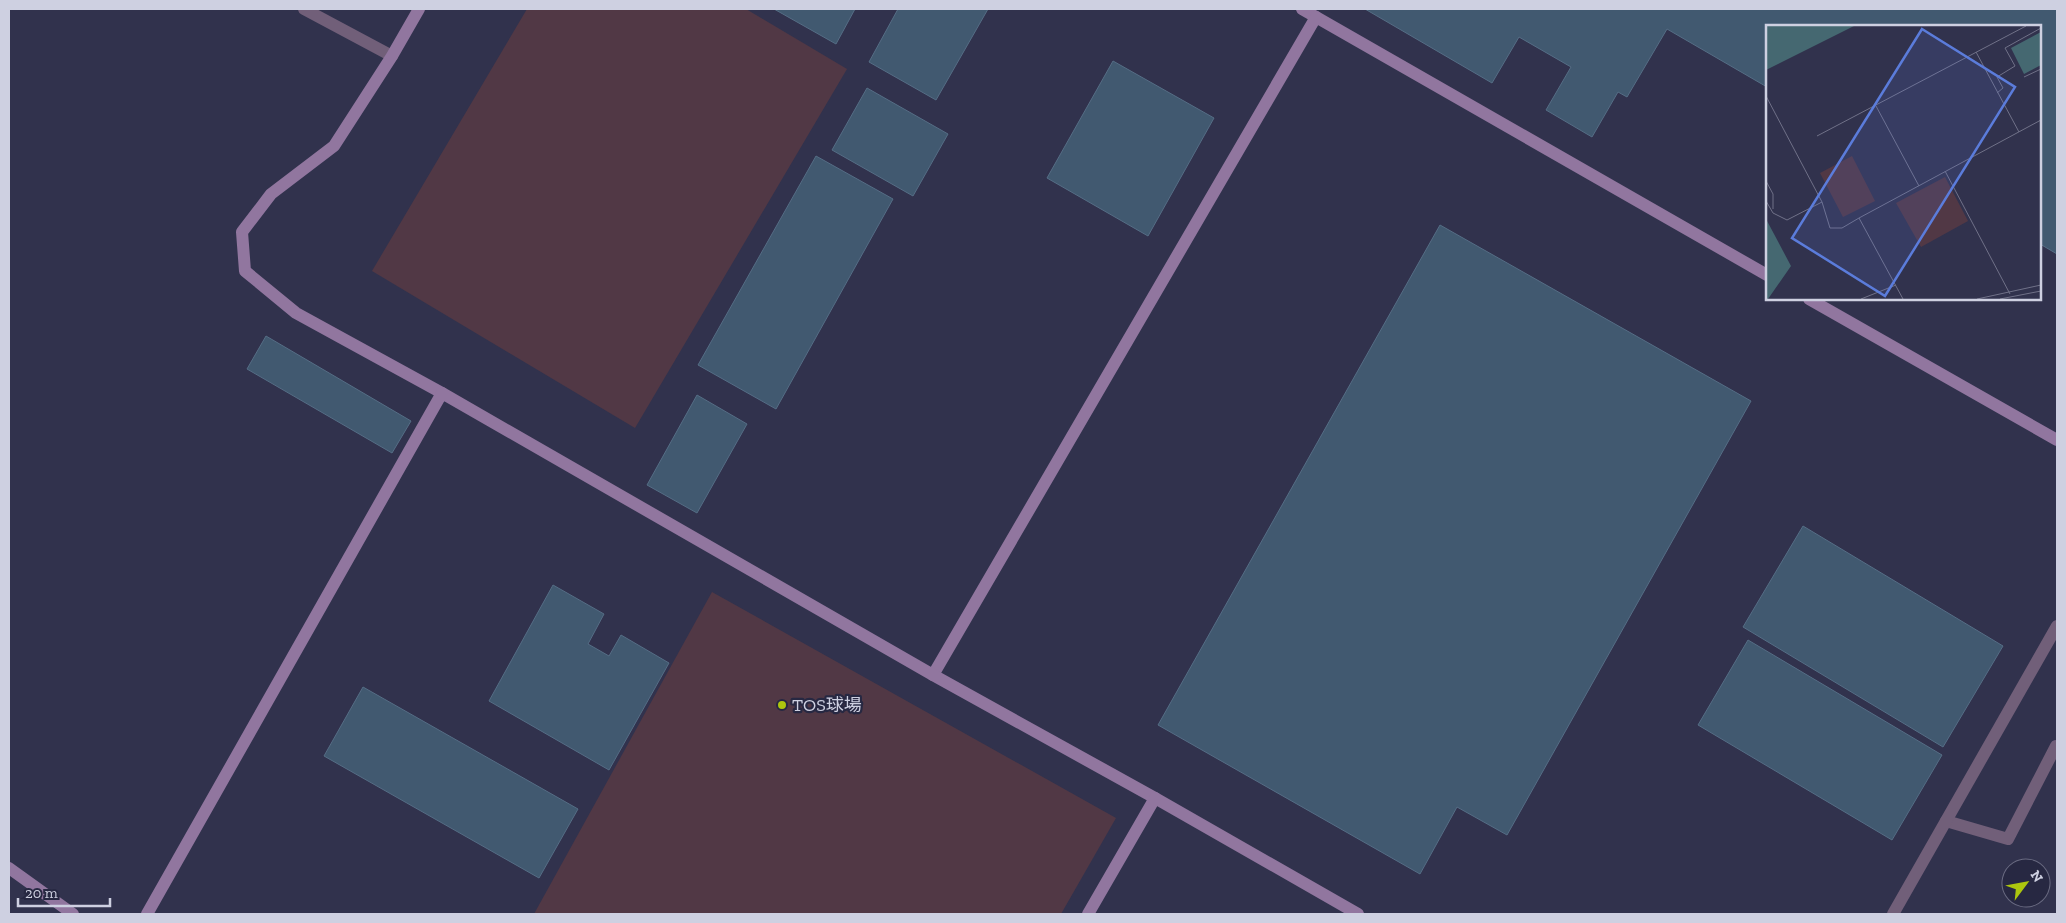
<svg xmlns="http://www.w3.org/2000/svg" width="2066" height="923" font-family="'Zilla Slab','Noto Sans JP',serif">
<style>
.green{fill:#513845}
.building{fill:#415970;stroke:#556d85}
.lines{fill:none;stroke-linecap:round;stroke-linejoin:round}
.lane{stroke:#715f79;stroke-width:12}
.street{stroke:#715f79;stroke-width:12}
.secondary{stroke:#91769f;stroke-width:12}
.poi-dot{fill:#adc60e;stroke:#272842;stroke-width:2}
.labels{text-anchor:middle;stroke-width:4.5;stroke-linejoin:round;paint-order:stroke}
.poi-label{font-size:18px;fill:#ced0e1;stroke:#272842;text-anchor:start}
.inset-road{fill:none;stroke:#707188;stroke-width:1}
.view{fill:#5b7cdb;fill-opacity:0.15;stroke:#5b7cdb;stroke-width:2.5}
.inset-edge{fill:none;stroke:#ced0e1;stroke-width:2.5}
</style>
<rect width="100%" height="100%" fill="#31324d"/>
<g class="green">
<polygon points="527,9 746,9 847,69 635,428 372,271"/>
<polygon points="712,592 1116,818 1061,914 534,914"/>
</g>
<g class="building">
<polygon points="774,9 855,9 836,44"/>
<polygon points="898,9 988,9 936,100 869,62"/>
<polygon points="1365,9 2057,9 2057,254 2040,244 2040,26 1767,26 1767,87 1667,29 1627,97 1618,92 1592,137 1546,110 1571,67 1519,37 1492,83"/>
<polygon points="1113,61 1214,118 1148,236 1047,178"/>
<polygon points="867,88 948,134 913,196 832,150"/>
<polygon points="816,156 893,199 776,409 698,365"/>
<polygon points="1440,225 1751,401 1507,835 1457,807 1420,874 1158,725"/>
<polygon points="266,336 411,421 392,453 247,369"/>
<polygon points="697,395 747,424 697,513 647,485"/>
<polygon points="1803,526 2003,646 1943,747 1743,627"/>
<polygon points="553,585 604,614 588,644 609,656 621,635 669,663 609,770 489,701"/>
<polygon points="1748,640 1942,755 1892,840 1698,725"/>
<polygon points="363,687 578,809 539,878 324,756"/>
</g>
<g class="lines">
<polyline class="lane" points="304,9 392,56"/>
<g class="street">
<polyline points="1946,821 2008,839 2056,746 2057,747"/>
<polyline points="1893,914 2057,626"/>
</g>
<g class="secondary">
<polyline points="419,9 392,56 334,146 271,194 242,232 245,271 296,313 442,393"/>
<polyline points="1302,9 1767,275"/>
<polyline points="1809,299 2057,440"/>
<polyline points="933,675 1316,17"/>
<polyline points="9,868 73,914"/>
<polyline points="147,914 442,393 933,675 1155,798 1358,914"/>
<polyline points="1088,914 1155,798"/>
</g>
</g>
<circle class="poi-dot" cx="782" cy="705" r="5"/>
<g class="labels">
<g class="poi-label">
<text x="792" y="711">TOS球場</text>
</g>
</g>
<g transform="translate(1766 25)">
<rect width="275" height="275" fill="#31324d"/>
<path d="M86,131L109,176L77,192L54,148ZM179,152L202,196L155,222L130,178Z" fill="#513845"/>
<path d="M0,1H88L0,45ZM275,7V40L258,49L245,23ZM0,194L25,241L2,274H0Z" fill="#456871"/>
<path class="inset-road" d="M210,27L253,107M258,52L275,44M231,68L237,63L231,52L249,41L239,23L275,3M0,71L56,177L64,203H76L93,193M110,81L153,161M51,111L260,1M179,146L244,269M0,156L7,169V184M0,176L7,188L21,195L56,177M95,274L130,260M137,274L93,193L275,95M211,274L275,260M234,274L275,266"/>
<path class="view" d="M156,4L249,62L119,271L26,213Z"/>
<rect width="275" height="275" class="inset-edge"/>
</g>
<rect width="2066" height="923" fill="none" stroke="#ced0e1" stroke-width="20"/>
<g transform="translate(2026 883) rotate(58)"><circle r="24" fill="#272842" stroke="#6a6b82"/>
<path d="M0-4L9 19L0 12L-9 19Z" fill="#adc60e"/>
<text y="-8" font-size="14" font-weight="bold" text-anchor="middle" fill="#ced0e1">N</text>
</g>
<path d="M18 898v8h92v-8" fill="none" stroke="#ced0e1" stroke-width="2.5"/>
<text x="25" y="898" font-size="15" fill="#ced0e1" stroke="#272842" stroke-width="4" paint-order="stroke">20 m</text>
</svg>
